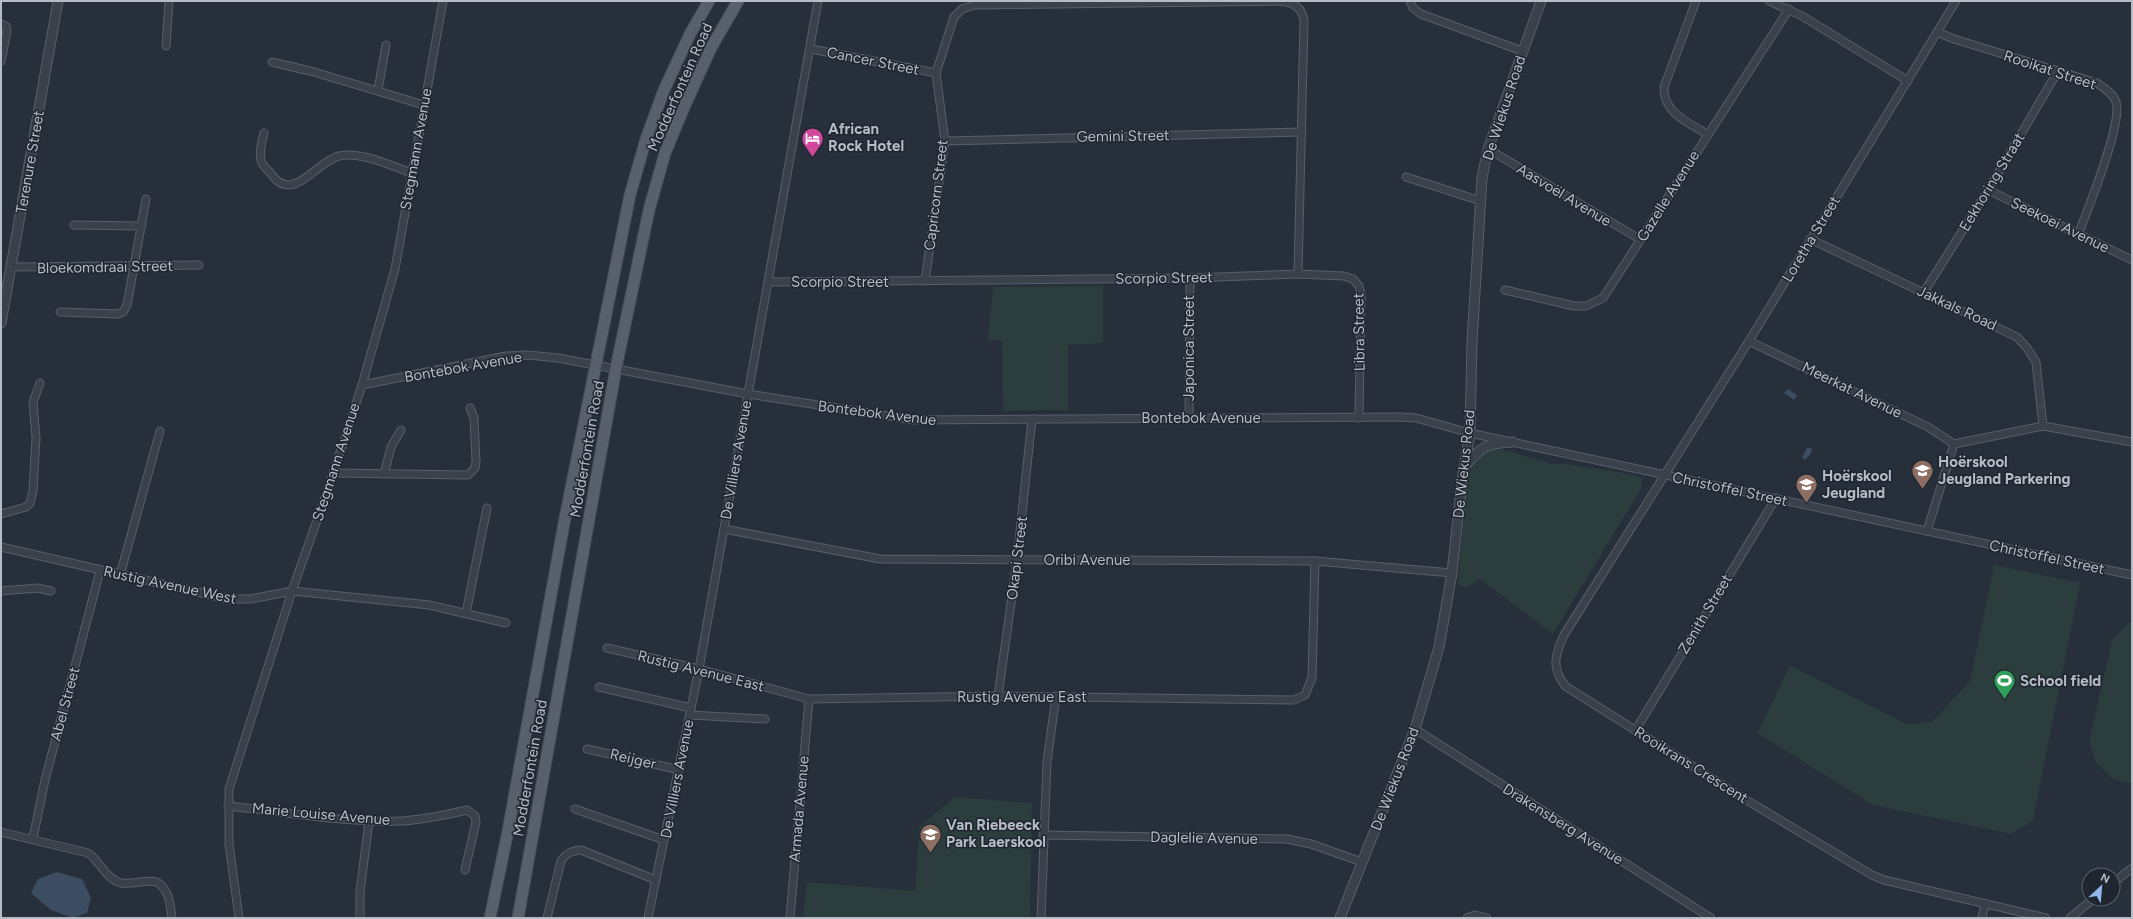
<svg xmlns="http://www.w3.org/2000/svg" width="2133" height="919" font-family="Figtree,sans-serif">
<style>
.green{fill:#2b3d3d}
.water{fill:#3d4d61}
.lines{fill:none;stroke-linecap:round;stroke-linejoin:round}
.minor-casing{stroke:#585f69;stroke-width:9}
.tertiary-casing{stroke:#585f69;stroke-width:11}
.primary-casing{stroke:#434a54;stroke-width:13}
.minor{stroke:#3a414b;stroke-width:7}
.tertiary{stroke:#3a414b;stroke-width:9}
.primary{stroke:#58606b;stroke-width:11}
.labels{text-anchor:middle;stroke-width:3;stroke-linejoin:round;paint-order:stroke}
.street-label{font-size:15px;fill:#b5bcc6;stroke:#1f2630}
.poi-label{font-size:15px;font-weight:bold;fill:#b5bcc6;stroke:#1f2630;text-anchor:start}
</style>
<rect width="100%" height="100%" fill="#262f3a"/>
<g class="green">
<polygon points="1103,286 1103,343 1068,345 1068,410 1003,411 1002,341 988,340 993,287"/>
<polygon points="1489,449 1501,449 1552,464 1566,464 1625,473 1642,478 1642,487 1553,634 1480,579 1466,588 1458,584 1468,468 1473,460"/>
<polygon points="1994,565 2080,583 2033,821 2011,834 1873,805 1757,733 1790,666 1906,724 1932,722 1970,681"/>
<polygon points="2132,622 2132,784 2113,779 2096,763 2089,742 2112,640 2128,623"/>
<polygon points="955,797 1032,803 1030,918 803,918 807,882 915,891 919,827"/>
</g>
<g class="water">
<polygon points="1788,389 1797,395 1794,400 1784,393"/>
<polygon points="1807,448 1811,448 1812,452 1805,460 1802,457"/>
<polygon points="57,872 82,879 91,898 87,913 73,918 51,910 31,893 38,879"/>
</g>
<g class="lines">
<defs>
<g id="minor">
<polyline points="1410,1 1413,8 1421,14 1522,51"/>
<path d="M1696,1L1664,87C1663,113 1688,122 1707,134"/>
<polyline points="1769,1 1802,16 1908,81"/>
<path d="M1956,1L1749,341L1564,635C1555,655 1551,667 1565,686L1748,801L1872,875L1884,880L2046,918"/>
<polyline points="1,24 6,26 7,31 1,61"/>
<path d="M1937,32L1954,39L2097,83C2104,88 2113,93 2116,102C2123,124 2087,211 2078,235"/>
<polyline points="166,46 169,1"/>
<polyline points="811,49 936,73"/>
<polyline points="272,62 314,72 424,105"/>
<polyline points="378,90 386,45"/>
<path d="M264,133C262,141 258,155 262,163C264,167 269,171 272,175C293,204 317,161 339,156C361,151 391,166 412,173"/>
<polyline points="945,141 1302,132"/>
<polyline points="1488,149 1641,240"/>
<polyline points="1406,177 1481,201"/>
<polyline points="1988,190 2132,260"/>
<polyline points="74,225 142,226"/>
<polyline points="1810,239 2017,337 2027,348 2036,362 2043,426"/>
<polyline points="11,267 199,265"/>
<path d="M925,281L945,141L936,73L954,17L962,9L974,5L1282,1C1296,4 1302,8 1304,21L1298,274"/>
<polyline points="768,282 1190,278 1298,274 1344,276 1353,279 1359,286 1361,295 1359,418"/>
<polyline points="1505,290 1574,306 1586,306 1603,298 1789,9"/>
<polyline points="1924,292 1988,190 2058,71"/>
<polyline points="60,312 118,314 123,312 127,305 146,199"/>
<polyline points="1749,341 1928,427 1954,444"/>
<polyline points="362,385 506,356 528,355 558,358 748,394 914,420 1401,417 1416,418 1470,433 2132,575"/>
<polyline points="1189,418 1190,278"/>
<polyline points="333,473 468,475 475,468 476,462 474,418 470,408"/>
<polyline points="384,474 391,447 401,430"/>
<polyline points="1,514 26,507 30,503 33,491 36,438 33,402 40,383"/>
<polyline points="724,529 880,559 1315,561 1452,573"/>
<polyline points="1927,531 1954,444 2043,426 2132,442"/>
<polyline points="1,547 228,599 251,599 292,591 429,605 506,623"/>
<polyline points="120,575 160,431"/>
<polyline points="1,591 37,588 51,591"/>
<polyline points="466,613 487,508"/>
<polyline points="607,648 699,669 809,699 998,696 1294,700 1305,695 1312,678 1315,561"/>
<polyline points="599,687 691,708"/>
<polyline points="998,696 1017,560 1032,419"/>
<polyline points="690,715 765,719"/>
<polyline points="1415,729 1711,918"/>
<polyline points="1635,731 1776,498"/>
<polyline points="587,749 680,770"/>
<path d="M228,806C285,812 344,823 401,821C423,820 445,815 467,810L475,816L476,822L465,870"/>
<polyline points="575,809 664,840"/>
<path d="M1,832L88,853C100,861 106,879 121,883C133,885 145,879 157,882C170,891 170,904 172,918"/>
<polyline points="1043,835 1287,839 1311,844 1362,862"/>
<polyline points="33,838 45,780 100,571"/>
<polyline points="2113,883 2132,868"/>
<polyline points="239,918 229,844 229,789 292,591 327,492 362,385 395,269 443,1"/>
<polyline points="360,918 360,892 369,821"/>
<path d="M547,918L561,861C566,853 571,851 581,850L656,880"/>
<polyline points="648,918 699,669 818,1"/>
<polyline points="790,918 809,699"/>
<polyline points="1041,918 1047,762 1056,696"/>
<polyline points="1467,918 1475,915 1487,918"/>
<polyline points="1982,918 1985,904"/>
<polyline points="2070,918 2093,899"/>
</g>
<g id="tertiary">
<polyline points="1,323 58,1"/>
<path d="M1465,466C1481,446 1488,443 1513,442"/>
<polyline points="1340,918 1415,729 1439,647 1452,573 1462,480 1470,433 1472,342 1482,178 1488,149 1541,1"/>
</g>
<g id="primary">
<polyline points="490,918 508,831 565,518 630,195 646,139 664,90 690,34 709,1"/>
<polyline points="518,918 616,368 649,210 665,153 685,105 711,48 738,1"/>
</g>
</defs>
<use href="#minor" class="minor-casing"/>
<use href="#tertiary" class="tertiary-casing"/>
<use href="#primary" class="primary-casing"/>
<use href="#minor" class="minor"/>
<use href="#tertiary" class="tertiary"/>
<use href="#primary" class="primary"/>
</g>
<defs>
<symbol id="hotel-pin" viewBox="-11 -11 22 30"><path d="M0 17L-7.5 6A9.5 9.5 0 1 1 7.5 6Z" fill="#d1479c" stroke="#1f2630"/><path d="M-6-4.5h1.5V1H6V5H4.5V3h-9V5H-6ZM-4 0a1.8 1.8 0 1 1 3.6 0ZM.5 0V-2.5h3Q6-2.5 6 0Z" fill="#fff"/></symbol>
<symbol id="school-pin" viewBox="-11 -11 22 30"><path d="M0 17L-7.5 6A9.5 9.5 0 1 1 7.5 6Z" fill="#8d6e63" stroke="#1f2630"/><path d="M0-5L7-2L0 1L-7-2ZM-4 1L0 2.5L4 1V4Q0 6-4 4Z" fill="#fff"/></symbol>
<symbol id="stadium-pin" viewBox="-11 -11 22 30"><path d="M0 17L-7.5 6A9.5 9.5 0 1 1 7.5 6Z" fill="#2e9e5b" stroke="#1f2630"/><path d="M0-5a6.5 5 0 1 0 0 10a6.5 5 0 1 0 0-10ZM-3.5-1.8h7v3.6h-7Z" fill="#fff"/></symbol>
</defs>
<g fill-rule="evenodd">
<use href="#hotel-pin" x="800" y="126" width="25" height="34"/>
<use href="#school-pin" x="1910" y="458" width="25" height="34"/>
<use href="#school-pin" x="1794" y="472" width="25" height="34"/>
<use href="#stadium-pin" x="1992" y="668" width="25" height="34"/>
<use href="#school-pin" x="918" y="822" width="25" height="34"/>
</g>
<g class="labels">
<g class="street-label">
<text transform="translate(873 61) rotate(11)" y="5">Cancer Street</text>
<text transform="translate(2050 70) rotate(18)" y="5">Rooikat Street</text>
<text transform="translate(680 87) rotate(-66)" y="5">Modderfontein Road</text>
<text transform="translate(1504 108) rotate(-72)" y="5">De Wiekus Road</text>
<text transform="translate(1123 136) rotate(-1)" y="5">Gemini Street</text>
<text transform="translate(416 149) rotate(-80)" y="5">Stegmann Avenue</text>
<text transform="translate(30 162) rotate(-80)" y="5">Terenure Street</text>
<text transform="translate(1992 182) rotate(-59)" y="5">Eekhoring Straat</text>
<text transform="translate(936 195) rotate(-83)" y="5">Capricorn Street</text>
<text transform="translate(1564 195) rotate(31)" y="5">Aasvoël Avenue</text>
<text transform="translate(1668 196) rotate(-58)" y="5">Gazelle Avenue</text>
<text transform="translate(2060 225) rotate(26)" y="5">Seekoei Avenue</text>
<text transform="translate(1811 239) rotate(-59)" y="5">Loretha Street</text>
<text transform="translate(105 267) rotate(-1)" y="5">Bloekomdraai Street</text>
<text transform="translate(1164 278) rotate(-1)" y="5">Scorpio Street</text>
<text x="840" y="287">Scorpio Street</text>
<text transform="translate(1957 308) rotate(25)" y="5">Jakkals Road</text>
<text transform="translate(1359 332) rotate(-91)" y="5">Libra Street</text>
<text transform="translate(1189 348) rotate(-90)" y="5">Japonica Street</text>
<text transform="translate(463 367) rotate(-10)" y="5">Bontebok Avenue</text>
<text transform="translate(1852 390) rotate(26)" y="5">Meerkat Avenue</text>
<text transform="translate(877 413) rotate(7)" y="5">Bontebok Avenue</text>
<text x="1201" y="423">Bontebok Avenue</text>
<text transform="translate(587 449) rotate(-80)" y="5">Modderfontein Road</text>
<text transform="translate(736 460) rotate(-80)" y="5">De Villiers Avenue</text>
<text transform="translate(336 462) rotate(-72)" y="5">Stegmann Avenue</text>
<text transform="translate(1464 464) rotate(-84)" y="5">De Wiekus Road</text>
<text transform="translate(1730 489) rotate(12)" y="5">Christoffel Street</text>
<text transform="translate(2047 557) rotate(12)" y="5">Christoffel Street</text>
<text transform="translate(1017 558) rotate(-83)" y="5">Okapi Street</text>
<text x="1087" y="565">Oribi Avenue</text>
<text transform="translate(170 585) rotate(12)" y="5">Rustig Avenue West</text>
<text transform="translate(1705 614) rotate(-59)" y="5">Zenith Street</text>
<text transform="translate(701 671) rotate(14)" y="5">Rustig Avenue East</text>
<text x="1022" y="702">Rustig Avenue East</text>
<text transform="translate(65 704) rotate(-75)" y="5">Abel Street</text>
<text transform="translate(633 759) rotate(13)" y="5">Reijger</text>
<text transform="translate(1691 765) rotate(32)" y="5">Rooikrans Crescent</text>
<text transform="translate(530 768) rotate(-80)" y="5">Modderfontein Road</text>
<text transform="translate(677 779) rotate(-79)" y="5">De Villiers Avenue</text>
<text transform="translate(1395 779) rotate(-69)" y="5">De Wiekus Road</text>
<text transform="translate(799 809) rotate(-85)" y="5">Armada Avenue</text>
<text transform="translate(321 814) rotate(5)" y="5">Marie Louise Avenue</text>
<text transform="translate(1563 824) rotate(32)" y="5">Drakensberg Avenue</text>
<text transform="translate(1204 838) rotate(1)" y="5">Daglelie Avenue</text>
</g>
<g class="poi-label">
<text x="828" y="134">African<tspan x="828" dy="17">Rock Hotel</tspan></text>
<text x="1938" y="467">Hoërskool<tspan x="1938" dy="17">Jeugland Parkering</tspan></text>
<text x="1822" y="481">Hoërskool<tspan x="1822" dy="17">Jeugland</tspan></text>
<text x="2020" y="686">School field</text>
<text x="946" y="830">Van Riebeeck<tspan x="946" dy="17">Park Laerskool</tspan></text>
</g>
</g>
<rect width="2133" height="919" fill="none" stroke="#b5bcc6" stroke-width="4"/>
<g transform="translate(2101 887) rotate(26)"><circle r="19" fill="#1f2630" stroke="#5b626c"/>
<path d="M0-3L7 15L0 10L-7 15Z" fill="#95b8ec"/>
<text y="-6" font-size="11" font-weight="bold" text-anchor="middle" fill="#b5bcc6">N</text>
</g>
</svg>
